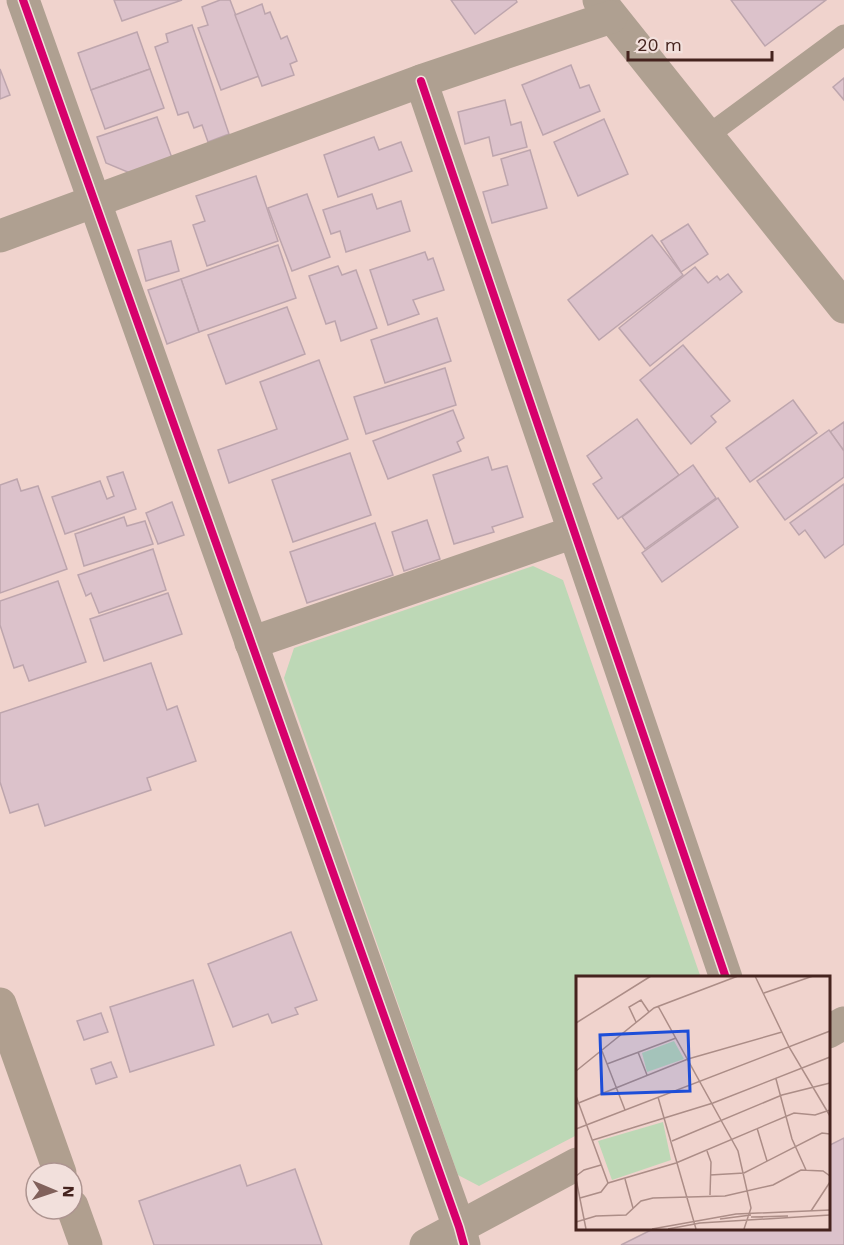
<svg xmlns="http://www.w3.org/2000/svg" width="844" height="1245" font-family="'Work Sans',sans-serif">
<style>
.green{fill:#bdd8b6}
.building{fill:#dcc2cb;stroke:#bda5ad;stroke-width:1.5}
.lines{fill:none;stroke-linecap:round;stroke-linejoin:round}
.lane{stroke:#afa091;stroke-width:21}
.street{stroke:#afa091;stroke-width:33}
.secondary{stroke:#b09f8f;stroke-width:33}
.cycleway-casing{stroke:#f2e0dc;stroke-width:11}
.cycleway{stroke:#d6006c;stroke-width:8}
.inset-road{fill:none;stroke:#ac8d87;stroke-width:1.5}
.view{fill:#1d4ed8;fill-opacity:0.15;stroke:#1d4ed8;stroke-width:3}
.inset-edge{fill:none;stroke:#45231e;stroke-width:3}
</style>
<rect width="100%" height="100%" fill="#f0d3cd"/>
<polygon class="green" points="533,566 563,580 701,978 577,978 577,1135 479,1186 458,1175 284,678 294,648"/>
<g class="building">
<polygon points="114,0 182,0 122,21"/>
<polygon points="220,0 230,0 259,76 221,90 198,28 208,25 202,7"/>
<polygon points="451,0 516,0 517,2 475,34"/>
<polygon points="731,0 826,0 765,46"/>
<polygon points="262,4 265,14 270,12 281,39 287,36 297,61 290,64 294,75 262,86 235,15"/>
<polygon points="192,25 229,134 208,142 202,125 194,128 188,112 178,115 155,47 168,42 166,34"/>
<polygon points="137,32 150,69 91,90 78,53"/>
<polygon points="571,65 580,88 589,85 600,111 543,135 522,85"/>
<polygon points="0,69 10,95 0,99"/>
<polygon points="150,69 164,108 105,129 91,90"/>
<polygon points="844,78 844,100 833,87"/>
<polygon points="505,100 511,125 521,122 527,147 493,156 489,137 465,144 458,112"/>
<polygon points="157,117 172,158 130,173 106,163 97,137"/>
<polygon points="604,119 628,174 578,196 554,142"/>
<polygon points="374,137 379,150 401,142 412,171 338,197 324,155"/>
<polygon points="530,150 547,208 492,223 483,192 508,185 501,159"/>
<polygon points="256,176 278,241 207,266 193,225 205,221 196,196"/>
<polygon points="307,194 330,257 292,271 268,208"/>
<polygon points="372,194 377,209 401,201 410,231 346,252 340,231 331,234 323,210"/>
<polygon points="688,224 708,254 681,272 661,241"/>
<polygon points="652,235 683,275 599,340 568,300"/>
<polygon points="171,241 179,271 146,281 138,250"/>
<polygon points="278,245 296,298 199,332 181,279"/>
<polygon points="425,252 428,260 433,258 444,290 413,300 419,314 388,325 370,270"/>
<polygon points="338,266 342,275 356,270 377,328 341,341 335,321 326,324 309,276"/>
<polygon points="695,267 708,283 717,276 720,280 728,274 742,292 650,366 619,328"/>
<polygon points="181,279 199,332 167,344 148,290"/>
<polygon points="287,307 305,354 226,384 208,335"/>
<polygon points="437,318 451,361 385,383 371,340"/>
<polygon points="683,345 730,401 711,416 716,422 691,444 640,380"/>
<polygon points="319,360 348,439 229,483 218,450 277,429 260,382"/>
<polygon points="445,368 456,405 366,434 354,397"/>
<polygon points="793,400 817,433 750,482 726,448"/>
<polygon points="453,410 464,438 457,442 461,451 388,479 373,441"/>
<polygon points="637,419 679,475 618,519 593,484 602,478 587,456"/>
<polygon points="844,422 844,451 830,432"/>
<polygon points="829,430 844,451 844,477 785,520 757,481"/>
<polygon points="350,453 371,515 293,542 272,480"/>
<polygon points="488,457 492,470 507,466 523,517 492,527 494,532 454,544 433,475"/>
<polygon points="693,465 716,498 645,549 622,517"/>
<polygon points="123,472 136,509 65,534 52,497 100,481 107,499 114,496 107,477"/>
<polygon points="17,479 21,491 38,486 67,569 0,593 0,485"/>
<polygon points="844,484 844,544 825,558 805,530 799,535 790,523"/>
<polygon points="718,498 738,527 662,582 642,553"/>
<polygon points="172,502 184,535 158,544 146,513"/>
<polygon points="124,517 127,526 145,521 153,544 84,566 75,534"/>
<polygon points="427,520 440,559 404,571 392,532"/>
<polygon points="375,523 393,575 307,603 290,552"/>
<polygon points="153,549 166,590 99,613 91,593 86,596 78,575"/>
<polygon points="58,581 86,662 29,681 23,665 14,668 0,625 0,601"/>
<polygon points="168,593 182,634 104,661 90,619"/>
<polygon points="151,663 167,710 177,706 196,761 147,778 151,790 45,826 38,804 10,813 0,782 0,713"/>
<polygon points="291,932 317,1000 295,1008 298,1014 272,1023 268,1014 233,1027 208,964"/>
<polygon points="193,980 214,1045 130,1072 110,1007"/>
<polygon points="101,1013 108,1032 84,1040 77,1021"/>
<polygon points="111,1062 117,1077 96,1084 91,1069"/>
<polygon points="844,1138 844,1245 621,1245 655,1228 828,1228 828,1146"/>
<polygon points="240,1165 247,1186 295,1169 322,1245 154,1245 139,1201"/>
</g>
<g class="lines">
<polyline class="lane" points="707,136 844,35"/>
<g class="street">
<polyline points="23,0 459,1227 464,1245"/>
<polyline points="599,0 844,307"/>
<polyline points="421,81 726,978"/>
<polyline points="0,236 421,81 611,17"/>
<polyline points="251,643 574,532"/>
<polyline points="828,1032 844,1023"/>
<polyline points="426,1245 577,1164"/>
</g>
<g class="secondary">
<polyline points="0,1004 60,1173"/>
<polyline points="72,1206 86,1245"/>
</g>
<defs>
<g id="cycleway">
<polyline points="23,0 459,1227 464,1245"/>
<polyline points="421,81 726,978"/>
</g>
</defs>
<use href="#cycleway" class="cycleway-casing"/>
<use href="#cycleway" class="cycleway"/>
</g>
<g transform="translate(576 976)">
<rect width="254" height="254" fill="#f0d3cd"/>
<path d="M98,65L108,83L71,96L66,77ZM87,146L95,184L36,204L22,165Z" fill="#bdd8b6"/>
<path class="inset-road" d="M179,0L213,71L254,140M188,17L237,0M82,30L162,175L175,232L168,253M60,46L53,31L65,24L73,36M0,47L75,0M26,75L49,134M62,76L71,99M31,88L100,62M0,95L78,32L162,0M200,103L216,163L230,194M0,120L32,207L100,187L218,137L239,139L254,134M82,121L120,253M0,128L112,83L206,56M181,152L191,185M0,153L254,55M17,164L137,127L254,81M96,165L206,119L254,107M131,175L135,186L134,219M134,199L168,197L246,157L254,158M0,200L8,194L25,189M0,203L10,253M49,203L57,232M4,222L25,216L32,207M235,235L254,206M175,241L212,240M144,243L175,239M0,246L20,240L50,239L65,225L77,222L149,220L197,209L225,194L247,195L254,200M76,253L160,238L254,234M92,253L124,247L254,239"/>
<path class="view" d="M112,55L114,115L26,118L24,59Z"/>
<rect width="254" height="254" class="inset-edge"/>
</g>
<g transform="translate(54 1191) rotate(92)"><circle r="28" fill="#f2e0dc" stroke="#ad9490" stroke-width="1.5"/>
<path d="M0-4.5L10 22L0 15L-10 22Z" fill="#81615b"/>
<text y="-9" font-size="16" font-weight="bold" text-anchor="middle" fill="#45231e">N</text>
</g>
<path d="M628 51v9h144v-9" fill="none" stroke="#45231e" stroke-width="3"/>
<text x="637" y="51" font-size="18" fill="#45231e" stroke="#f2e0dc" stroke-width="4.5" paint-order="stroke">20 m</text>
</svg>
